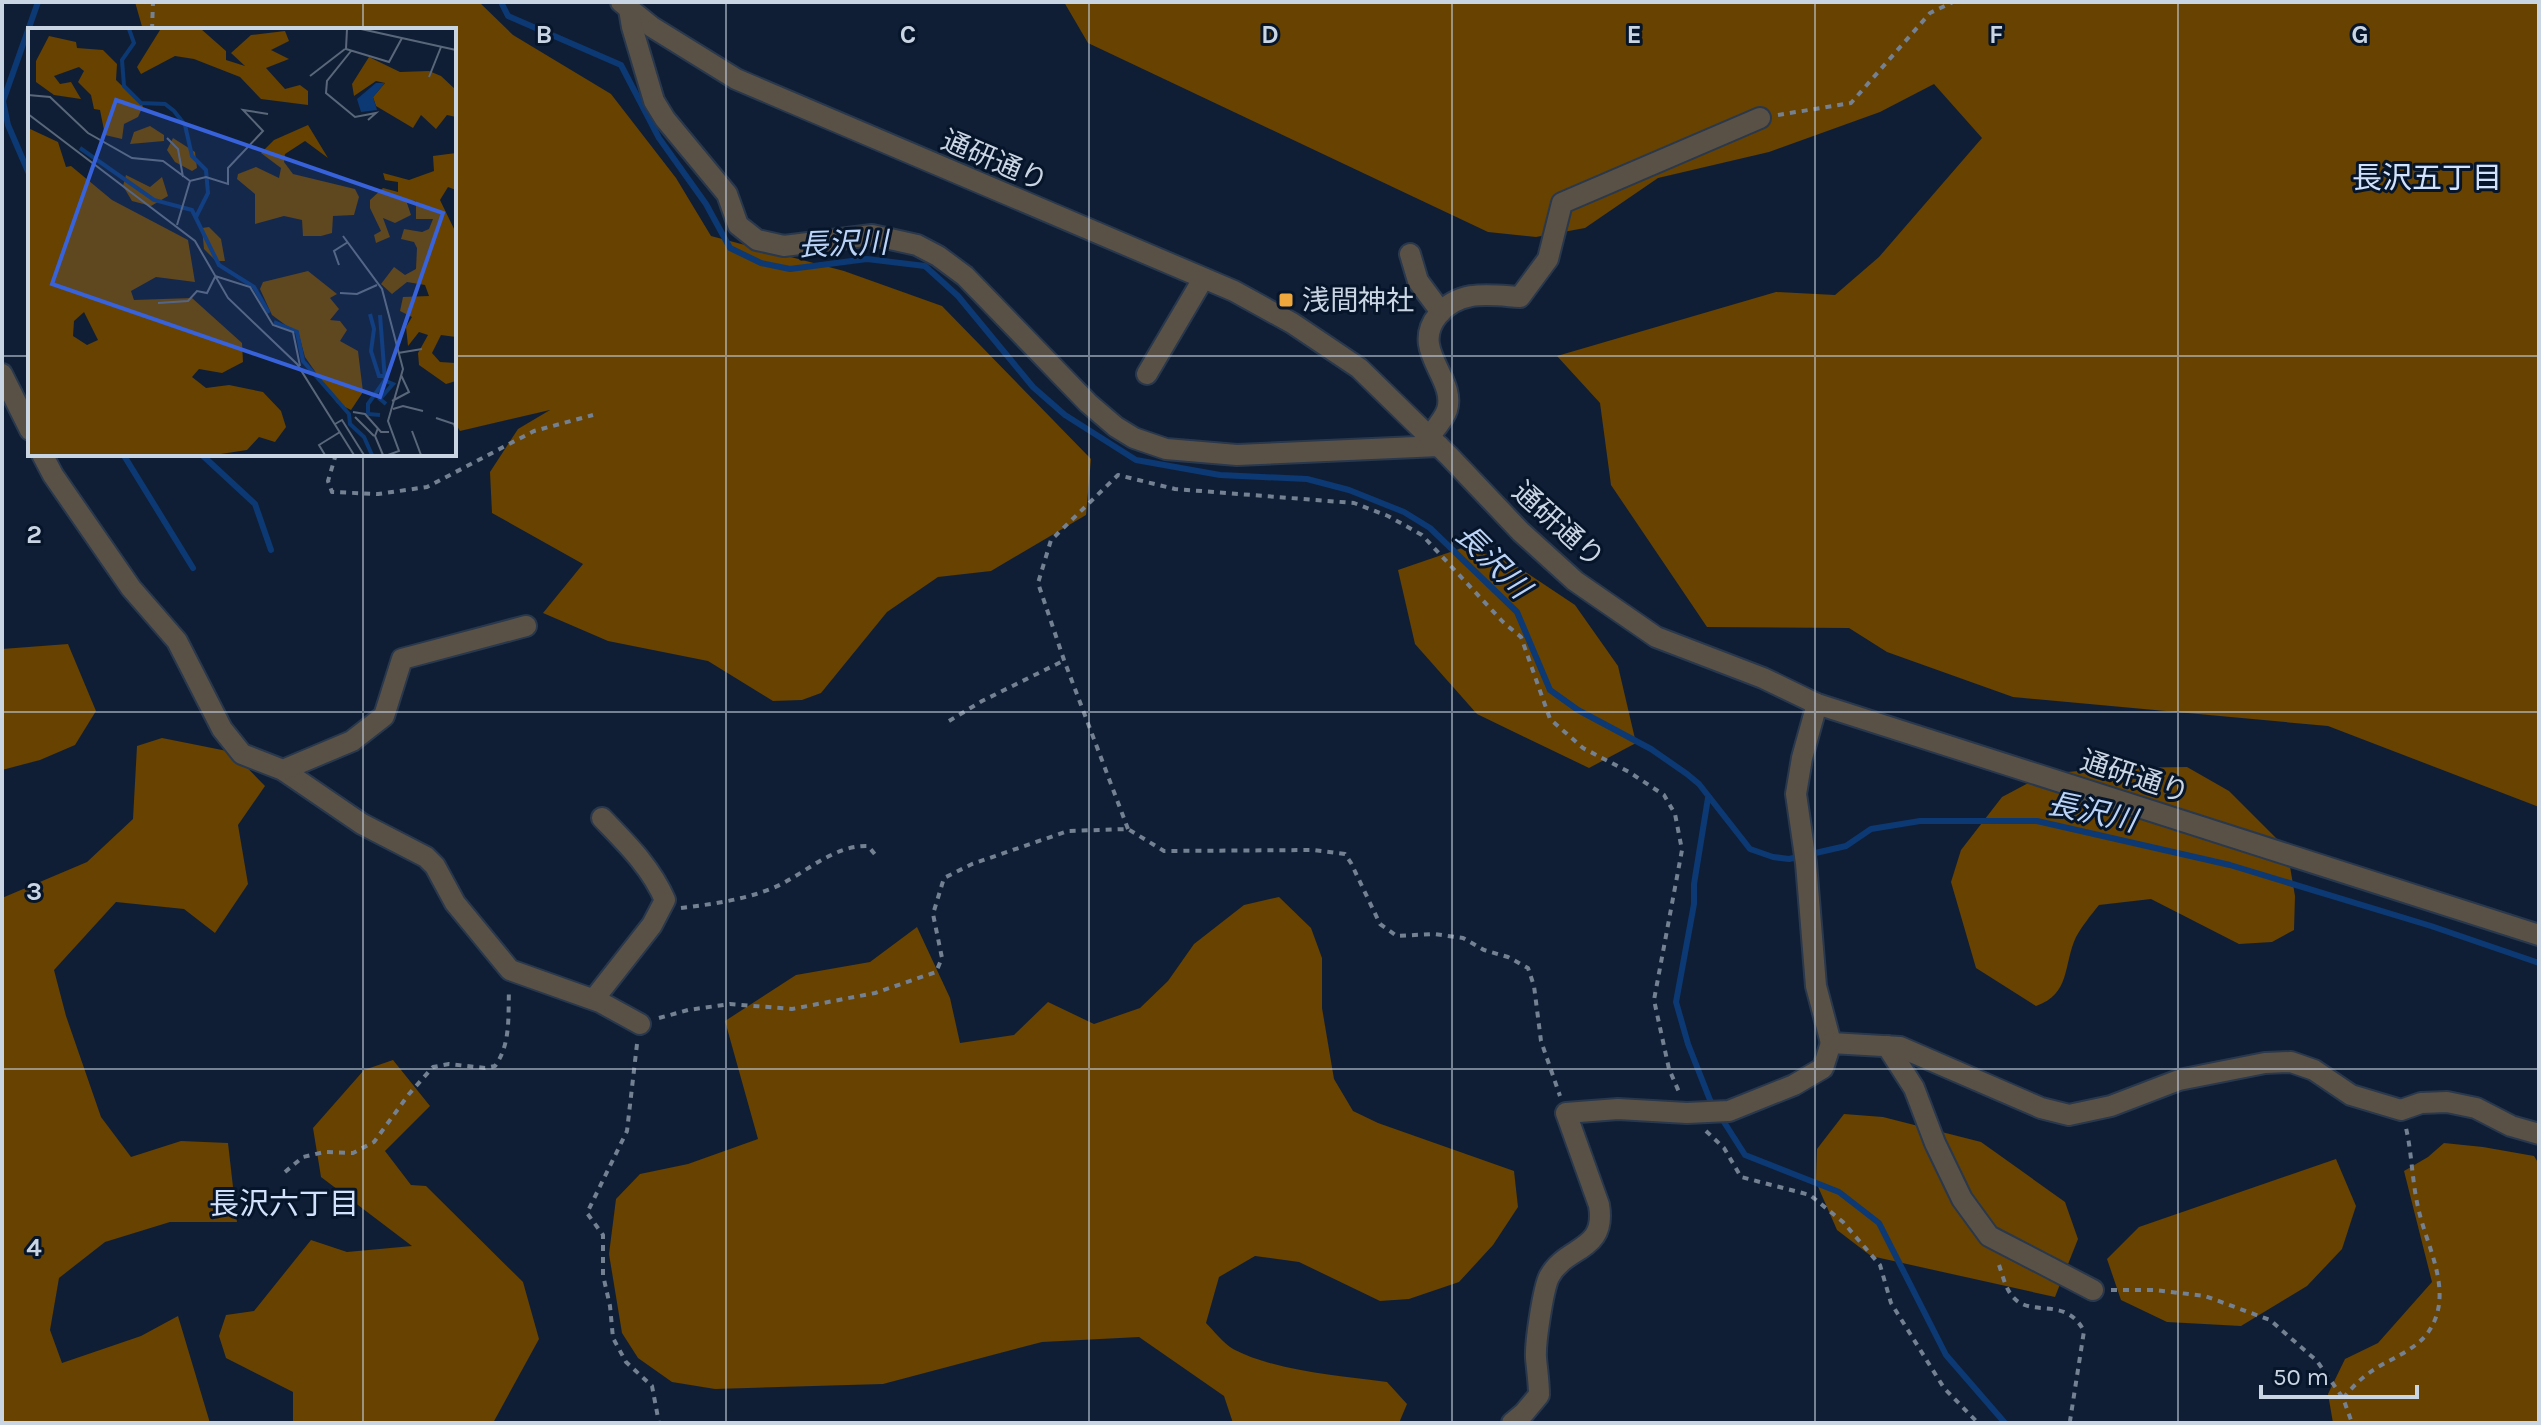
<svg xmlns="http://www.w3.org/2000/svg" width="2541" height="1425" font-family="Karla,'Noto Sans JP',sans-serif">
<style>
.forest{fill:#674200}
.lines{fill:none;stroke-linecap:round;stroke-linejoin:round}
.stream{stroke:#0c3973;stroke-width:6}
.minor-casing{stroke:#29384d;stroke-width:24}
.path{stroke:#748193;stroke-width:4;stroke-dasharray:6 6;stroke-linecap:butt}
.minor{stroke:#5a5146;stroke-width:20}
.grid{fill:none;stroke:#cad5e4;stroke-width:2;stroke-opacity:0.55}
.poi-dot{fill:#eea73d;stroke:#06152a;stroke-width:3}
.labels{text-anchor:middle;stroke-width:6;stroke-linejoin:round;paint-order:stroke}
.street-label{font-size:28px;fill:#cad5e4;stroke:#06152a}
.poi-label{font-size:28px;fill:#cad5e4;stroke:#06152a;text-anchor:start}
.neighbourhood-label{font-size:30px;fill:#d1e2fa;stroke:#06152a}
.water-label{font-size:30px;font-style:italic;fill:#b9d2f6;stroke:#06152a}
.inset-river{fill:none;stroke:#0c3973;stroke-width:4}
.inset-road{fill:none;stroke:#5a677a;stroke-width:2}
.view{fill:#3762da;fill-opacity:0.15;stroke:#3762da;stroke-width:4}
.inset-edge{fill:none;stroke:#cad5e4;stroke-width:4}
.grid-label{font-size:26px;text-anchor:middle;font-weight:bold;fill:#cad5e4;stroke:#06152a;stroke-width:6;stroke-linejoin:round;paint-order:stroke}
</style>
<rect width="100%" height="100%" fill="#0f1e34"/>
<g class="forest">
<polygon points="135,2 479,2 513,35 611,94 676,178 711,236 844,271 942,306 1091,459 1086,515 991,571 938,577 887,612 821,693 802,700 773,701 708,661 608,641 543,613 583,564 492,513 490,472 518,429 550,410 460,431 454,421 454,30 143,30"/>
<polygon points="1064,2 2539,2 2539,807 2328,726 2013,697 1887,652 1849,628 1707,627 1611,485 1600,403 1557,356 1776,292 1835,295 1879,257 1982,138 1934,84 1880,112 1769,152 1658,178 1585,228 1536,237 1488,232 1088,43"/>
<polygon points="1462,548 1509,561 1575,605 1618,666 1636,743 1589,768 1477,714 1415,644 1398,570"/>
<polygon points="68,644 96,711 75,745 40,760 2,770 2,649"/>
<polygon points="162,738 232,752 265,786 238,825 248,884 215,933 184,909 116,902 54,970 66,1016 101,1117 131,1157 181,1141 228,1143 237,1222 170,1222 105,1242 59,1278 50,1330 62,1363 141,1336 178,1316 210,1423 2,1423 2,898 87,862 133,819 137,746"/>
<path d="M2187,767L2229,791L2287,849L2295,896L2294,930L2272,942L2239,944L2151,899L2099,905C2091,915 2082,926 2076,937C2063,965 2071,994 2036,1006L1976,968L1951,882L1961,850L2002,797L2045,774L2111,768Z"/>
<path d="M1279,897L1311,928L1322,958V1008L1334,1079L1353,1111L1378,1123L1514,1171L1518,1207L1493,1245L1459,1282L1409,1299L1380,1301L1299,1262L1255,1256L1219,1277L1206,1323C1214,1331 1223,1343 1233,1349C1275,1371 1340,1376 1387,1382L1407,1404L1399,1423H1233L1224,1396L1139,1337L1042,1342L883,1384L715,1389L672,1382L638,1358L622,1333L609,1254L616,1199L640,1174L688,1164L758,1139L725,1021L796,975L870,962L917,927L950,998L960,1043L1014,1035L1048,1002L1094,1024L1140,1008L1168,981L1194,944L1244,905Z"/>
<polygon points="393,1060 430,1106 385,1151 411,1185 426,1186 523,1282 539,1339 493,1423 293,1423 293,1392 226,1358 219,1336 226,1315 254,1311 311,1240 347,1252 412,1246 321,1177 313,1128 364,1070"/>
<polygon points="1844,1114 1883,1117 1981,1142 2065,1202 2078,1239 2055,1297 1871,1256 1837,1230 1816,1182 1817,1149"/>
<polygon points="2444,1143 2483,1147 2534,1156 2539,1164 2539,1423 2333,1423 2328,1394 2345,1359 2378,1343 2432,1282 2404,1171 2428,1157"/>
<polygon points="2336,1159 2356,1206 2342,1249 2307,1286 2241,1326 2167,1322 2121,1300 2107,1259 2139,1227"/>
</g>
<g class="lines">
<g class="stream">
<polyline points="501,2 508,16 621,65 659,138 706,204 730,248 761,263 790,269 867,259 925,266 958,296 1033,387 1065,415 1136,460 1220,475 1307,479 1349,490 1404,512 1430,528 1517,612 1550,690 1578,710 1651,749 1687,774 1699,784 1750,849 1773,857 1789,859 1846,846 1871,829 1920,821 2037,821 2230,865 2431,926 2539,963"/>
<polyline points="30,176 8,125 3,101 38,2"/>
<polyline points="123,454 193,568"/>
<polyline points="201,454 255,504 271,550"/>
<polyline points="1708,798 1694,884 1694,904 1676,1002 1688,1044 1710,1100 1745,1155 1839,1192 1879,1223 1946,1355 2005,1423"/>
</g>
<defs>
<g id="minor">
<polyline points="621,2 652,27 736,79 1234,291 1292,323 1359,368 1449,456 1521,532 1575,581 1656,637 1763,678 1817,704 2539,935"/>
<polyline points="629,9 632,27 654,101 665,119 727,194 738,225 757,240 784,246 872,235 917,245 938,256 965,276 1088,403 1116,427 1134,438 1166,449 1237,455 1439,446"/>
<polyline points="1410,254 1418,281 1441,312"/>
<polyline points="2,374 30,430"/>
<polyline points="1147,374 1203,279"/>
<path d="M1429,437C1435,429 1444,419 1447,410C1457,378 1409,350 1438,315C1460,289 1489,295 1520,297L1548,259L1562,203L1760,118"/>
<polyline points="42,454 53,475 131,588 177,641 222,729 242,754 283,770 362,824 426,857 435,866 455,903 510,970 600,1002 640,1024"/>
<polyline points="1817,704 1802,758 1796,794 1806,863 1816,986 1831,1043"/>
<polyline points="283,770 352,741 384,716 402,659 526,626"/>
<path d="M594,999L652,925L665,900C651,867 626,843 602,818"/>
<polyline points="1887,1046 1914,1088 1935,1143 1962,1199 1989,1236 2093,1290"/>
<path d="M1512,1423L1524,1413L1539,1395C1539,1382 1537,1370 1536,1358C1535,1343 1543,1290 1549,1277C1566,1245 1607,1252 1599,1205L1566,1113L1618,1109L1687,1113L1729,1111L1794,1085L1823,1068L1831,1043L1900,1047L2041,1108L2069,1115L2111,1106L2179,1080L2265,1063L2291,1062L2314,1070L2351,1095L2401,1110L2421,1103L2447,1102L2476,1108L2511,1126L2539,1134"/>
</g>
</defs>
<use href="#minor" class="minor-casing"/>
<g class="path">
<polyline points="152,30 153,2"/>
<polyline points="1778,115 1851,103 1930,13 1953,2"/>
<polyline points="336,454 328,481 332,492 378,494 427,487 534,431 593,415"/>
<polyline points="949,721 982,701 1063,661"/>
<polyline points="1128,829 1064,660 1038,583 1051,540 1118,475 1175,489 1354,503 1388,516 1422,535 1503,622 1521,637 1550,719 1583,748 1629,772 1664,795 1675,814 1682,850 1654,1000 1669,1069 1679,1092"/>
<path d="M681,908C713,904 743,900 773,888C804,875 832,845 868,846L878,858"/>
<polyline points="659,1018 688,1010 730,1004 792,1009 875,993 936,972 942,958 933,914 944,878 972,864 1068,831 1128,829 1164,851 1314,850 1345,854 1351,863 1380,924 1397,936 1434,934 1463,938 1484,950 1508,957 1528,968 1534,986 1541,1041 1560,1096"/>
<polyline points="637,1044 627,1131 587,1213 603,1235 603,1275 610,1306 613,1338 626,1362 652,1386 659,1423"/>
<polyline points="1706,1131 1724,1148 1741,1177 1810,1195 1843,1222 1880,1265 1891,1303 1944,1388 1978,1423"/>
<path d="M285,1172L303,1157L324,1152L353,1153L374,1142L409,1094L433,1067L449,1064L485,1068L495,1066C511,1044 508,1016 509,989"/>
<path d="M1999,1265C2003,1276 2006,1292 2016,1300C2034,1316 2066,1297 2084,1331L2070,1421L2067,1423"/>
<polyline points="2111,1290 2154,1290 2205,1296 2270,1320 2317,1361 2343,1398 2352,1423"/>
<path d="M2343,1398C2351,1389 2359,1380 2369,1373C2388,1359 2416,1351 2429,1331C2455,1292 2426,1246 2418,1207C2412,1181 2412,1154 2406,1128"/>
</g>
<use href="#minor" class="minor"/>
</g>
<path class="grid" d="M363,2V30M726,2V1423M1089,2V1423M1452,2V1423M1815,2V1423M2178,2V1423M2,356H30M454,356H2539M363,454V1423M2,712H2539M2,1069H2539"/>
<rect class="poi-dot" x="1278" y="292" width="16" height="16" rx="4"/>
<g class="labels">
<g class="street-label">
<text transform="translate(995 160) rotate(23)" y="10">通研通り</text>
<text transform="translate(1559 524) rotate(42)" y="10">通研通り</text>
<text transform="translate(2135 776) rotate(18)" y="10">通研通り</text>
</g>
<g class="poi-label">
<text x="1302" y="310">浅間神社</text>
</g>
<g class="neighbourhood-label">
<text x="2427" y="188">長沢五丁目</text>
<text x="284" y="1214">長沢六丁目</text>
</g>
<g class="water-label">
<text transform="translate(843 244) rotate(-2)" y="10">長沢川</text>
<text transform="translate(1493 561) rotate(45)" y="10">長沢川</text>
<text transform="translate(2092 812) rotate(12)" y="10">長沢川</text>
</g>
</g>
<g transform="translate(28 28)">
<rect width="428" height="428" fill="#0f1e34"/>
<path d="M173,1L198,23V32L217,38L203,25L223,7L257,3L261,13L243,22L261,31L238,40L257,61L272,57L280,63V77L233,71L212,49L166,31L147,28L113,46L109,39L132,2ZM21,8L48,14L49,20L75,22L89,36L88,52L115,78L110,89L96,96L94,111L77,107L72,82L66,81L63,67L50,54L56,43L51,39L26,48L32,56L43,54L53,71L26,67L8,54V33ZM341,29L372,44L401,43L413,48L428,62V89L419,87L408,101L393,87L385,100L348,78L345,69L357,55L348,53L326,68L324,56ZM280,97L300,130L277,113L257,126L256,134L265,146L327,161L331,169L326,187L305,188L304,205L293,208H275L274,192L256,188L227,196V166L209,151L210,146L228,139L251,150L253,140L233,125L246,112ZM122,98L136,107V113L102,116L106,104ZM0,100L30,114L38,139L43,138L84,172L160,212L167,254L128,249L103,263L106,272L164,270L214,315L215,334L194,345L171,341L164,349L178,360L201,357L235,364L253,383L258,399L247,414L231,409L219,422L186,427H0ZM56,284L70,312L59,317L45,308L46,293ZM145,110L167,124L169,140L164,143L147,134L139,122ZM428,125V162L420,159L412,172L428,205V309L413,307L404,325L412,334L428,335V353L418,356L391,337L390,325L400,307L391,304L380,318L378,299L384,289L372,283L375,269L401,268L397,257L379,254L364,266L353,256L366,239L377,247L388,241L389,220L386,214L373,211L376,201L394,204L401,201L405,191H388V173L378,172L383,187L367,195L355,190L362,209L348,215L346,207L353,203L342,180V172L355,160L370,164V154L357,152L355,145L381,152L406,143L405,128ZM98,147L122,159L134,149L140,168L123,178L104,173L95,158ZM181,199L193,211L197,233H188L176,221L174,200ZM280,243L309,266L302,270L311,281L302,292L312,293L319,302L312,313L330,323L335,364L323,382L309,375L277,329L271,307L244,287L232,261L235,254Z" fill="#674200" fill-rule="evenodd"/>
<path d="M348,55H357L345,69L349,82L333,84L329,71Z" fill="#0c3973"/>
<path class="inset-river" d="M101,1L106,15L94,32L96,58L113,75L137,76L146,83L157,97L164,128L178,142L180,165L168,189M52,120L126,172L164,182L191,237L226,259L241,285M342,286L346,301L343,323L351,348H356M246,294L269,304L275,333L321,386L322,396L336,409L344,427M358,376L352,371L365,356L358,353M352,387L340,386V376L357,352L352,287"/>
<path class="inset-road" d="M319,1L318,21L361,34L374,10M333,1L428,22M323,23L299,53L298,65L327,89L348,85L340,92M282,48L317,21M401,49L413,19M0,67L22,69L60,105L104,130L135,133L162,153L178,149L200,156V140L235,103L215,82L240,86M0,86L167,213L200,270L269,336L326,427M139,110L150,121L155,149M149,197L162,153M315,208L354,261L375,341L360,393L371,423L360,427M311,237L306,223L320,214M187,248L222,259L245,297L265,304L272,338M312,265L329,266L349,257M130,275L160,273L169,263L179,265L187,249M370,325L394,321M364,373L381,364L373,347M365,381L375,378L395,383M325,384L337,386L353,404H361M327,389L346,408M408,390L426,396L428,403M307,396L314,392L336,427M350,400L347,408L355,427M384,403L393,427M297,427L291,417L312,404"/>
<path class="view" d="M88,72L415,185L352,369L24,256Z"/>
<rect width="428" height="428" class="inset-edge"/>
</g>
<g class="grid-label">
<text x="544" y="43">B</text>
<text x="908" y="43">C</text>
<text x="1270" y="43">D</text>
<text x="1634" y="43">E</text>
<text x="1996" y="43">F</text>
<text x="2360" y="43">G</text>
<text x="34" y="543">2</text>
<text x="34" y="900">3</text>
<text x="34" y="1256">4</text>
</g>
<rect width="2541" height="1425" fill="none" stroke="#cad5e4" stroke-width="8"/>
<path d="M2261 1385v12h156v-12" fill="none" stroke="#cad5e4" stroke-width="4"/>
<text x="2273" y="1385" font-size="24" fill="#cad5e4" stroke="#06152a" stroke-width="6" paint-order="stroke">50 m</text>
</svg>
